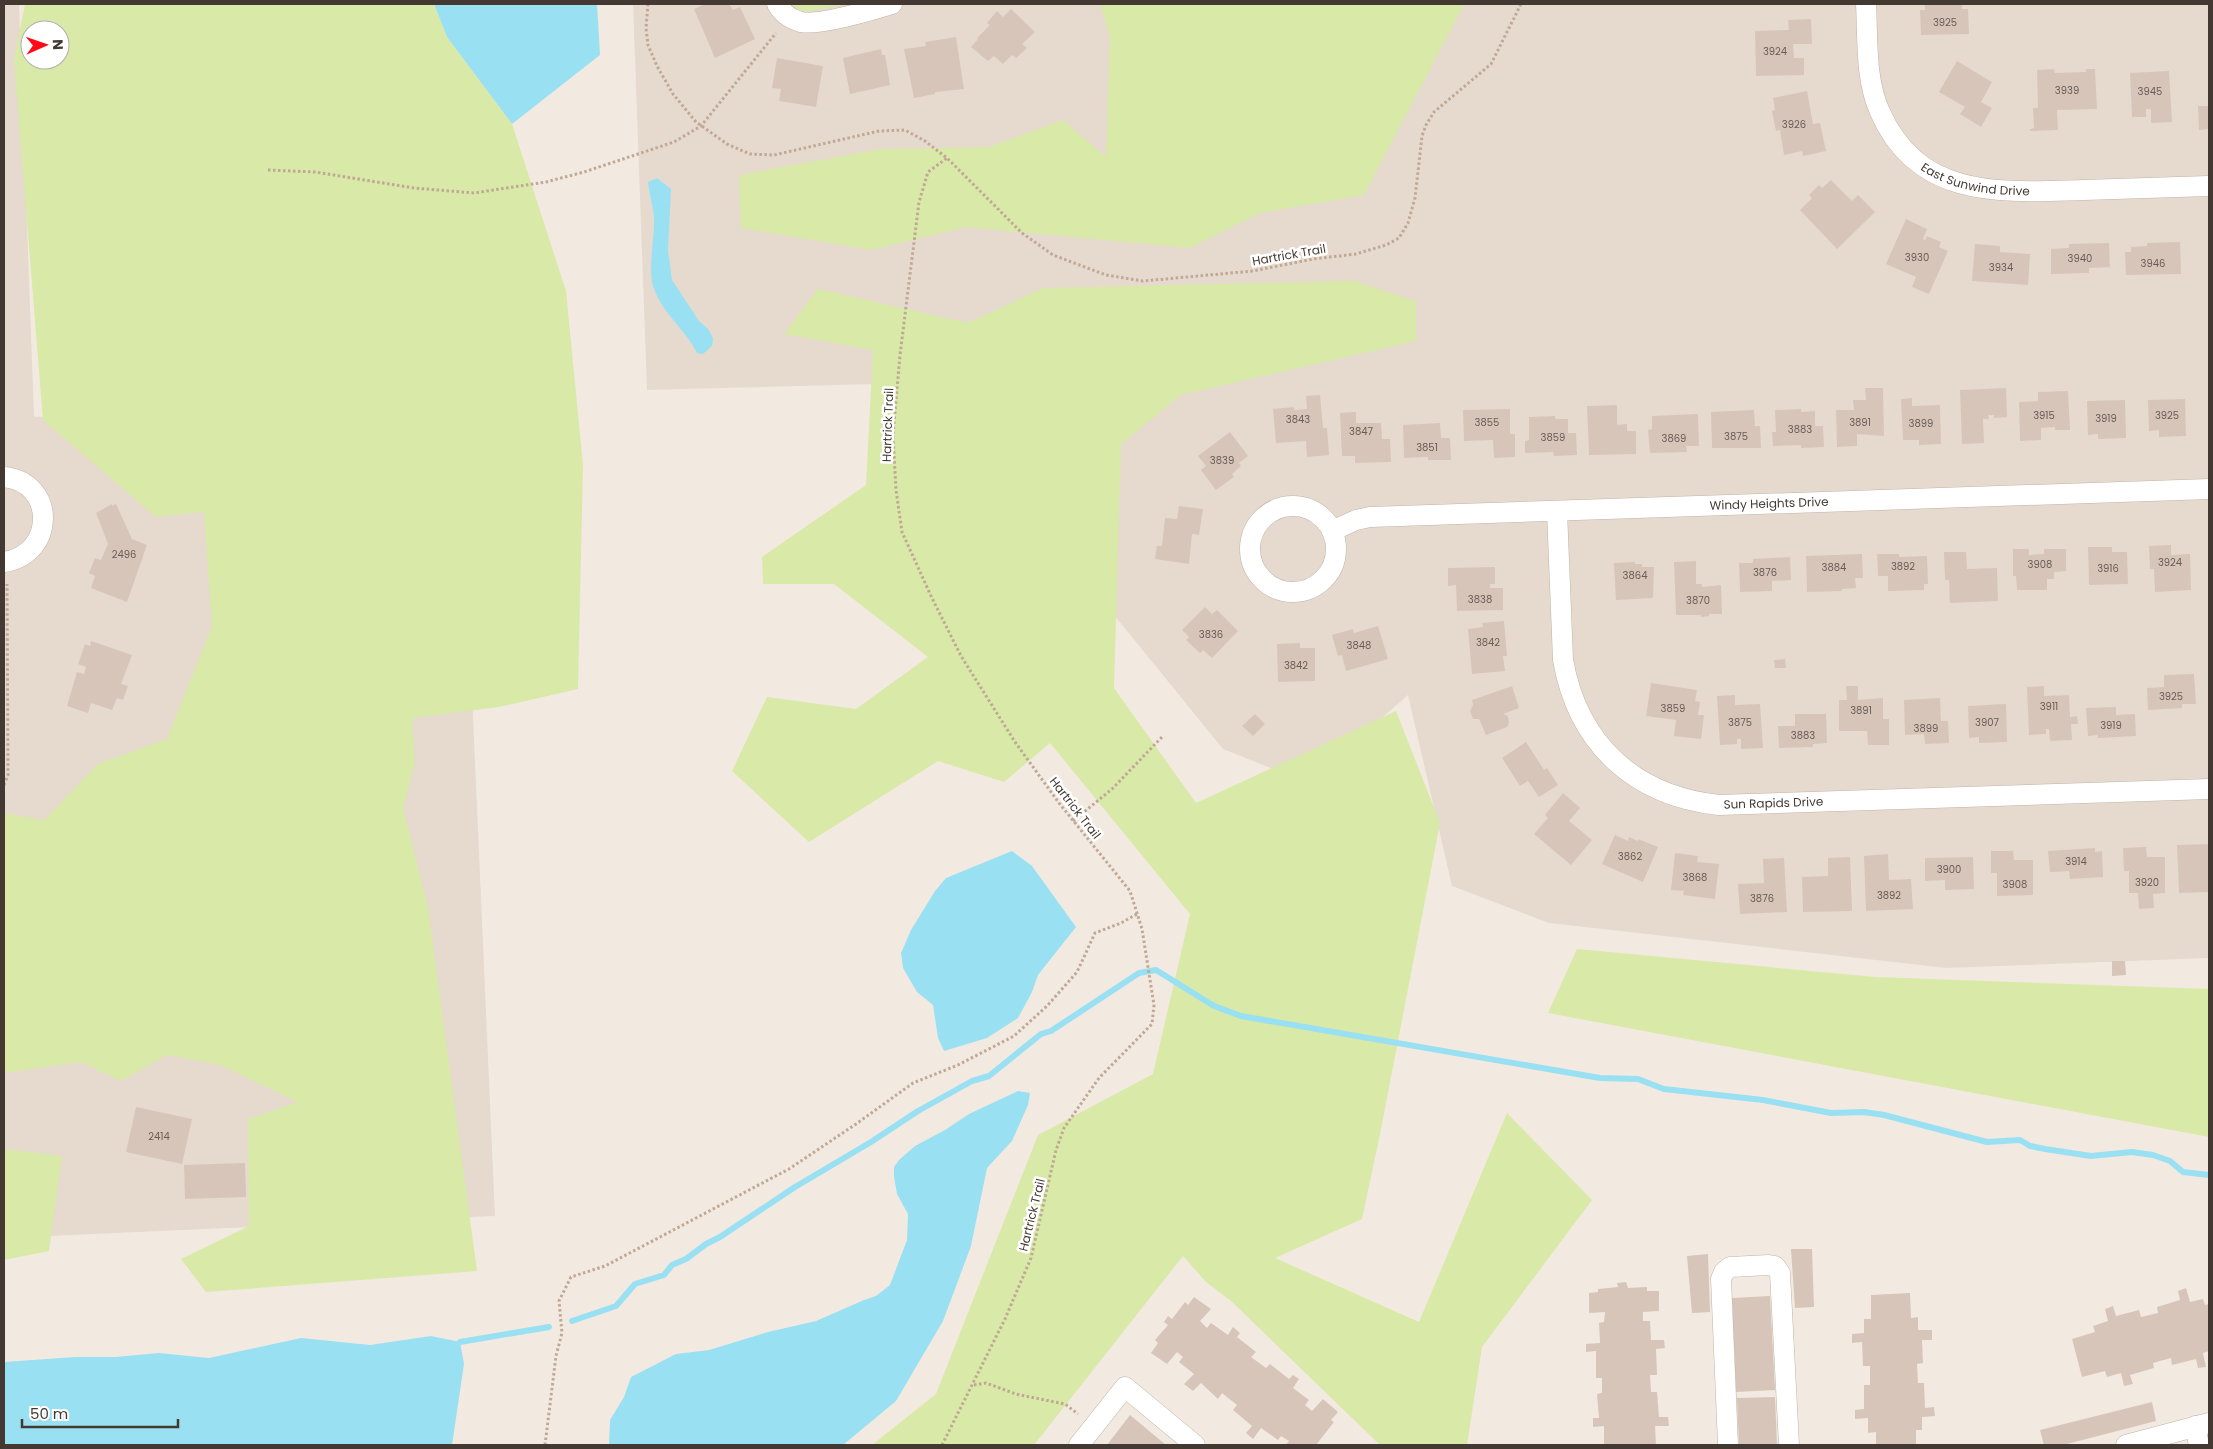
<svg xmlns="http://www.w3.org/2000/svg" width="2213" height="1449" font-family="Poppins,sans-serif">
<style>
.residential{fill:#e6dacf}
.green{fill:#d8e9a8;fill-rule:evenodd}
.water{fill:#9ae0f3}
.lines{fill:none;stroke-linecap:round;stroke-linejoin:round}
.stream{stroke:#9ae0f3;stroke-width:6}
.building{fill:#d7c5ba}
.minor-casing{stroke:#c0b2a7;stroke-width:21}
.path{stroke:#c0a895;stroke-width:3;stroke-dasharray:2.5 2.5;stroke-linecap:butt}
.minor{stroke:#fff;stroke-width:20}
.labels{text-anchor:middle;stroke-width:5;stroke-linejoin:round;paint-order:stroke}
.number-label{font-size:10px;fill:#685c54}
.street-label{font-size:12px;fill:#433932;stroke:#fff}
</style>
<rect width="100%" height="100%" fill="#f2eae1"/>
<g class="residential">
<polygon points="4,4 19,4 34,417 459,398 495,1216 4,1238"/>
<polygon points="633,4 2209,4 2209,958 1947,968 1549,923 1452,886 1408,695 1308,783 1223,749 1036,519 1031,380 647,390"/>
</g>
<g class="green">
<path d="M25,4H434L447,37L512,124L566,291L583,465L578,689L499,707L412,718L415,761L403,808L428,908L477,1271L206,1292L181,1259L249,1226L248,1119L298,1102L220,1065L167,1055L121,1081L81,1062L4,1073V813L44,820L98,764L167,739L212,626L204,512L156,517L43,420L14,60ZM30,30H60V60H30Z"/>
<polygon points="791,4 851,4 803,12"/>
<polygon points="1100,4 1464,4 1364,195 1260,213 1190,248 966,227 871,250 741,228 739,175 881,149 989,147 1063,120 1106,157 1110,38"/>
<polygon points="1354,281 1416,301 1416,341 1181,395 1121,444 1114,688 1196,803 1396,711 1440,823 1380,1134 1362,1219 1275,1258 1419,1322 1507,1113 1592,1200 1482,1347 1467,1445 1380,1445 1231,1301 1206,1282 1183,1256 1034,1445 872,1445 936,1394 1038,1135 1153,1074 1190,914 1050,743 1004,782 938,761 809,842 732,771 767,697 856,709 928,657 834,584 763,584 762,557 866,485 873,350 784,334 818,289 968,323 1043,288"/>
<polygon points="1577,949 1875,977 2209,989 2209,1137 1548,1013"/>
<polygon points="4,1149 62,1156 49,1251 4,1260"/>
</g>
<g class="water">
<polygon points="434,4 597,4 600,55 512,124 447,37"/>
<path d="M657,178L671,189L668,250L672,280L699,321L708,329L713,338L712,346L703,354L697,353C686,330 663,314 654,289C647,272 655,236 654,217C653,205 649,194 648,182Z"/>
<polygon points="1012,851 1032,866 1076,927 1038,975 1032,992 1018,1018 987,1038 944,1051 938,1038 933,1005 917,992 903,968 901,953 911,930 935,891 946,878"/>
<polygon points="1018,1091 1030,1093 1028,1105 1012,1141 987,1168 971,1246 943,1321 896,1401 843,1445 609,1445 610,1420 624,1397 631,1377 676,1354 709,1350 768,1332 816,1321 864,1300 876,1296 890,1285 907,1240 908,1214 897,1194 894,1177 894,1167 899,1160 915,1146 945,1130 969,1114"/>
<polygon points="431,1336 460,1342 464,1364 452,1445 4,1445 4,1362 75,1357 115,1357 159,1353 209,1358 301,1338 370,1345"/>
</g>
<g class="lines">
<g class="stream">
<polyline points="572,1321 616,1306 635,1284 664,1275 672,1265 686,1259 706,1244 720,1237 795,1187 871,1142 918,1111 972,1081 989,1076 1041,1034 1051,1031 1139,973 1156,970 1214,1006 1241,1016 1600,1078 1638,1079 1664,1089 1763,1100 1831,1113 1864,1112 1884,1115 1987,1142 2020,1140 2030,1146 2045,1149 2091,1156 2132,1152 2153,1155 2170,1161 2183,1172 2209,1175"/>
<polyline points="460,1342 549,1327"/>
</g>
</g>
<g class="building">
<polygon points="705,4 729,4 733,10 740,7 755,39 715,58 694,9"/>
<polygon points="1925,4 1962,4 1962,9 1968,9 1969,34 1921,35 1920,10 1925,10"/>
<polygon points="1011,9 1035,32 1022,44 1027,48 1016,58 1012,55 1003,64 994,56 988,61 971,47 978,39 977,38 990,25 987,23 997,11 1003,17"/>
<polygon points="1811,19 1812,44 1793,44 1794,58 1804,58 1804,75 1756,76 1755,31 1789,30 1788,20"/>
<polygon points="956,37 964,89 935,92 935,94 914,98 904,49 926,46 925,42"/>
<polygon points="881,49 882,55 885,55 890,85 850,94 843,58"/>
<polygon points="777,58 823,66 816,107 779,101 781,89 772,88"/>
<polygon points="1957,61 1992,82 1981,102 1992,108 1981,127 1960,114 1965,107 1939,92"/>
<polygon points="2054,69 2055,73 2086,72 2086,69 2095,69 2097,109 2057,110 2058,130 2030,131 2030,129 2034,128 2033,108 2038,108 2037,70"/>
<polygon points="2169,71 2172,122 2151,123 2151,109 2146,109 2146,117 2132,117 2130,73"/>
<polygon points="1807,91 1813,124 1820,123 1826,151 1803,156 1802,151 1784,155 1780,130 1776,131 1772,111 1775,110 1773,98"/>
<polygon points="2198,106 2209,106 2209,129 2199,130"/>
<polygon points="1831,180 1852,201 1858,195 1875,212 1837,249 1800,210 1812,198 1809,195 1819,185 1822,188"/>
<polygon points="1906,219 1927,229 1923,239 1925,240 1927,236 1941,242 1939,247 1948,251 1929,294 1912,287 1916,277 1886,264"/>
<polygon points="2180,242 2181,274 2126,275 2125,252 2131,252 2131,247 2147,246 2147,243"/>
<polygon points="2109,243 2110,267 2089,268 2089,273 2051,274 2051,249 2069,248 2069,244"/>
<polygon points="1975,244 2000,246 2000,252 2030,254 2028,285 1972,281"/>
<polygon points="1865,388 1883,388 1884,436 1857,434 1857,446 1837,447 1836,410 1854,410 1853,400 1866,400"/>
<polygon points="2006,388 2007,417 1994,418 1994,415 1988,415 1989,419 1983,419 1984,443 1962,444 1960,390"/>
<polygon points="2068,391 2070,430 2055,430 2055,427 2041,428 2041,440 2020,441 2019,402 2038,401 2038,392"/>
<polygon points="1320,395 1323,428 1327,428 1329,455 1307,457 1306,441 1276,443 1273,409 1294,407 1294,410 1307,409 1306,396"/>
<polygon points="1912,398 1912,406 1940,405 1941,444 1919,445 1919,440 1903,440 1901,399"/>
<polygon points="2185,399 2186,436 2159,437 2159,430 2149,431 2148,400"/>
<polygon points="2125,400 2126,438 2098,439 2098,434 2088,435 2087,401"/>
<polygon points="1617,405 1617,425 1627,424 1627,431 1636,431 1636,454 1589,455 1587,406"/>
<polygon points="1510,409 1510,434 1515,434 1515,457 1494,458 1493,440 1464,441 1463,410"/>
<polygon points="1801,409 1801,412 1815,411 1815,426 1823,426 1824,447 1801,448 1801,445 1773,446 1772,432 1776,432 1775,410"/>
<polygon points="1754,410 1755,426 1760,426 1761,448 1712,448 1711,412"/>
<polygon points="1356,412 1356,423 1381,423 1382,439 1390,439 1391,462 1355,463 1355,456 1342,456 1340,413"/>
<polygon points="1698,414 1699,446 1686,446 1687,452 1650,453 1648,430 1652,429 1652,416"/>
<polygon points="1555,416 1555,419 1568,419 1568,433 1576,433 1577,455 1554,456 1553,452 1525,453 1525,441 1529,440 1529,417"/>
<polygon points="1440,423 1441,438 1450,438 1451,460 1428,460 1428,457 1404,458 1403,425"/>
<polygon points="1230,432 1248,456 1239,463 1241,466 1232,474 1234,477 1216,490 1201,470 1206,466 1198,456"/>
<polygon points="112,504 112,506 116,504 132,539 147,545 127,602 91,588 95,576 89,573 95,558 101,560 108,544 96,513"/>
<polygon points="1179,506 1203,509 1199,535 1192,534 1189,564 1155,559 1157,546 1162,546 1165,518 1177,519"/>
<polygon points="2171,545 2171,555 2190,554 2191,590 2155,592 2154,569 2150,569 2149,546"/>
<polygon points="2088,547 2112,547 2112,552 2127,552 2128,584 2089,585"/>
<polygon points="2013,549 2029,549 2029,555 2044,554 2044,549 2066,549 2066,571 2054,572 2054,579 2047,579 2047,590 2017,590 2016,576 2013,576"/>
<polygon points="1944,552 1966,552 1967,569 1997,568 1998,601 1950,603 1949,580 1945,580"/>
<polygon points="1862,554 1863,578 1855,578 1856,588 1842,589 1842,591 1807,592 1806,556"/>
<polygon points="1877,554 1899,554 1899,557 1927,556 1928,584 1924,584 1924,590 1888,591 1888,576 1878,576"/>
<polygon points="1790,557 1791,580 1772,581 1772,591 1740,592 1739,563 1753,563 1753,559"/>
<polygon points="1696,561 1696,584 1702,584 1702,587 1721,585 1722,614 1709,614 1709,616 1701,617 1701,615 1676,615 1674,562"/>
<polygon points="1635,562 1635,564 1642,564 1642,567 1654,567 1653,598 1616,600 1614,563"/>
<polygon points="1495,567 1495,584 1490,584 1490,588 1503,588 1503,610 1457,611 1456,585 1448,586 1448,568"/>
<polygon points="1205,607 1212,614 1217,610 1238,631 1212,658 1203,650 1200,653 1186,640 1189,637 1182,630"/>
<polygon points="1504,621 1507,656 1503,656 1505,671 1472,674 1468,629 1483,627 1482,623"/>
<polygon points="1378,626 1388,659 1346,671 1342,655 1338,656 1332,635 1353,629 1354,633"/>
<polygon points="91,641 132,655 121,684 128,686 123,700 117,698 112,710 91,703 88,713 67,706 77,672 84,674 86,667 78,664 85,644 90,646"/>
<polygon points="1300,643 1300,648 1315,648 1315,681 1278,682 1277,644"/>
<polygon points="1785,659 1786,668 1775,668 1774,660"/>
<polygon points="2194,674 2196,704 2182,704 2182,708 2148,710 2147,688 2164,687 2164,675"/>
<polygon points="1651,683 1697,690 1695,701 1700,702 1698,715 1704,715 1701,739 1674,736 1676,720 1646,716"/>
<polygon points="1512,686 1519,708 1503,714 1508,716 1509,722 1507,727 1486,735 1479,719 1473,719 1470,711 1473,705 1472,700"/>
<polygon points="1846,686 1858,686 1858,700 1883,698 1883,719 1889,719 1889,745 1868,745 1867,731 1839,731 1839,700 1847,700"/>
<polygon points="2044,686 2044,696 2069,695 2070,717 2077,716 2078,724 2071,724 2072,740 2050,741 2049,729 2046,729 2046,734 2029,735 2027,687"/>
<polygon points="1735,695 1735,705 1760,704 1763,748 1741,749 1741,739 1737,739 1737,744 1720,745 1717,696"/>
<polygon points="1940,698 1941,721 1948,721 1949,743 1925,744 1924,734 1905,735 1904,700"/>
<polygon points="2006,704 2007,742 1979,743 1979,737 1969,738 1968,706"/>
<polygon points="2116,707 2116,715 2135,714 2136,736 2098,738 2098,735 2088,736 2086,708"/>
<polygon points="1255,714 1265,724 1253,736 1242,726"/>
<polygon points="1795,714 1826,714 1827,743 1813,744 1813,747 1779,748 1778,726 1795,726"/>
<polygon points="1526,742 1544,770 1547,768 1558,785 1539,797 1528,781 1520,786 1502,758"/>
<polygon points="1563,793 1580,808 1569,821 1592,840 1571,865 1534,834 1548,818 1545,815"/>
<polygon points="1615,835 1628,841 1629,837 1638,841 1638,839 1658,847 1643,882 1602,864"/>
<polygon points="2209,844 2209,892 2179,893 2177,845"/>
<polygon points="2146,847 2147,857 2165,857 2165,893 2153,894 2154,908 2139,909 2138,893 2129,893 2129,871 2124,871 2123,848"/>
<polygon points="2095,848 2095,852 2102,851 2103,877 2070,879 2069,871 2050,872 2048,851"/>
<polygon points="1991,851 2013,851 2014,860 2033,860 2033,895 1997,896 1997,873 1991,873"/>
<polygon points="1675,853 1698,856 1697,862 1719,864 1715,899 1683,895 1684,891 1671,890"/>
<polygon points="1888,854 1889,880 1911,879 1913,909 1866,911 1864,856"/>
<polygon points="1850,857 1852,911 1803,912 1802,877 1828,876 1828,858"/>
<polygon points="1973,857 1974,889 1945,890 1945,880 1925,881 1925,858"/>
<polygon points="1784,858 1787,912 1740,914 1738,884 1764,883 1763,859"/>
<polygon points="2112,961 2125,961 2126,975 2112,976"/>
<polygon points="136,1107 192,1119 182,1164 126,1152"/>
<polygon points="245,1163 246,1197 185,1199 184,1165"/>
<polygon points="1791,1249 1812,1249 1814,1307 1795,1308"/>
<polygon points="1708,1254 1710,1312 1692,1313 1687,1256"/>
<polygon points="1626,1282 1628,1288 1647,1287 1647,1291 1659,1291 1659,1311 1643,1312 1643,1321 1650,1321 1651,1340 1664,1340 1665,1348 1656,1349 1657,1375 1650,1375 1651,1392 1657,1392 1659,1417 1668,1417 1669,1426 1655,1426 1656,1445 1604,1445 1604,1426 1593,1427 1593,1418 1599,1418 1597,1394 1602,1393 1602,1378 1596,1378 1596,1351 1586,1352 1586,1344 1600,1343 1599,1323 1604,1322 1605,1312 1589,1313 1589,1293 1598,1292 1598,1289 1618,1287 1617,1283"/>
<polygon points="2186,1288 2190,1302 2203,1299 2205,1305 2209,1304 2209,1351 2203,1353 2206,1367 2198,1368 2196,1359 2172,1365 2171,1358 2153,1363 2154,1368 2130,1375 2133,1384 2124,1386 2121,1373 2107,1377 2105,1371 2082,1377 2072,1339 2095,1332 2093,1326 2108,1321 2105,1309 2113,1306 2116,1316 2139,1310 2141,1317 2158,1313 2157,1307 2180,1300 2178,1291"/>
<polygon points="1910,1293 1911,1318 1918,1317 1918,1330 1932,1330 1932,1340 1922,1340 1923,1363 1917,1364 1918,1383 1924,1383 1925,1408 1934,1407 1935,1416 1922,1417 1922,1430 1916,1430 1916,1445 1876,1445 1876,1432 1868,1433 1868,1418 1855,1419 1855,1410 1864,1409 1864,1385 1870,1385 1870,1366 1863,1366 1862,1342 1852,1343 1852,1334 1864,1333 1864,1319 1871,1319 1871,1295"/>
<polygon points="1770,1296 1775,1390 1736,1392 1732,1298"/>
<polygon points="1194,1297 1211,1309 1200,1321 1207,1328 1211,1323 1228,1335 1233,1327 1240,1333 1237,1337 1256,1352 1251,1357 1266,1368 1270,1364 1289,1379 1293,1375 1299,1379 1293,1388 1309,1400 1305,1405 1312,1411 1323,1399 1338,1412 1331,1420 1334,1422 1316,1445 1286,1445 1289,1441 1281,1436 1278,1440 1261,1428 1253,1439 1246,1433 1252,1426 1233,1410 1237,1405 1222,1393 1218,1399 1201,1383 1193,1391 1184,1384 1194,1374 1179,1362 1183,1357 1177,1352 1167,1364 1151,1353 1158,1343 1155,1340 1168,1325 1164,1322 1168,1316 1172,1319 1185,1302 1188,1305"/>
<polygon points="1775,1397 1777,1445 1739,1445 1737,1398"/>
<polygon points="2152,1402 2156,1421 2063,1445 2044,1445 2040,1430"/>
<polygon points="1130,1415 1166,1445 1107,1445"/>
</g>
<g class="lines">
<defs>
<g id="minor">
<path d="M777,4C782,13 790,19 801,22C818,26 873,10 892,4"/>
<path id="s1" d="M1866,4C1868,40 1865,79 1880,112C1919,201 2004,192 2084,190C2126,189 2167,187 2209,186"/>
<path d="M4,477C56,482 56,554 4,562"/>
<circle cx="1293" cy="549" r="43"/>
<path id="s2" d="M1557,511L1563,660C1578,744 1634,796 1719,805L2209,789"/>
<path id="s3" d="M1332,531L1356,520L1370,517L2209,489"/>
<polyline points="2195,1426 2199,1445"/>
<polyline points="1079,1445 1125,1387 1195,1445"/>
<polyline points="1728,1445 1721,1279 1724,1272 1730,1267 1769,1265 1775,1266 1780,1273 1789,1445"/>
<polyline points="2126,1445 2209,1423"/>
</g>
</defs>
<use href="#minor" class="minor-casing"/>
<g class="path">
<polyline points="648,4 646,28 648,45 657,66 673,94 696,122 727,144 750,154 774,155 879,131 905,130 925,141 947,158 1022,233 1053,255 1106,275 1143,281 1253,271 1313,259 1356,254 1386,245 1399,238 1408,223 1415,198 1422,136 1426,125 1434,112 1491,64 1521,4"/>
<polyline points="268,170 315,172 414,188 474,193 546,182 584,172 674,142 701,126 776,33"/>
<polyline points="4,785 8,775 7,584"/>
<polyline points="1073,821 1112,789 1162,737"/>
<polyline points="974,1385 986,1383 1016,1394 1065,1404 1078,1414"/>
<polyline points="545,1445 556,1356 562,1333 559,1301 571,1277 605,1266 789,1169 856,1124 913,1083 958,1065 1014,1036 1047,1006 1077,972 1095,933 1121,923 1137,914"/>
<polyline points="942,1445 1005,1319 1031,1258 1056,1150 1064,1128 1099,1078 1152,1024 1154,1005 1142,929 1130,891 1059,803 1015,742 961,656 931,596 902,532 896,490 893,435 900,355 919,202 928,172 947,158"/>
</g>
<use href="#minor" class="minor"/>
</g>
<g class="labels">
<g class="number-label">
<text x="1945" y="26">3925</text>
<text x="1775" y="55">3924</text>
<text x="2067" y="94">3939</text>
<text x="2150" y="95">3945</text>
<text x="1794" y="128">3926</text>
<text x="1917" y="261">3930</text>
<text x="2080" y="262">3940</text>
<text x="2153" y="267">3946</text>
<text x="2001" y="271">3934</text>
<text x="2044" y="419">3915</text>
<text x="2167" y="419">3925</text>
<text x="2106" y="422">3919</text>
<text x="1298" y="423">3843</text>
<text x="1487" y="426">3855</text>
<text x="1860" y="426">3891</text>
<text x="1921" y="427">3899</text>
<text x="1800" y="433">3883</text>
<text x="1361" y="435">3847</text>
<text x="1736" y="440">3875</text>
<text x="1553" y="441">3859</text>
<text x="1674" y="442">3869</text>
<text x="1427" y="451">3851</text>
<text x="1222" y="464">3839</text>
<text x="124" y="558">2496</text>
<text x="2170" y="566">3924</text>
<text x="2040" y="568">3908</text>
<text x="1903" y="570">3892</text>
<text x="1834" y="571">3884</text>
<text x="2108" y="572">3916</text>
<text x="1765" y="576">3876</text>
<text x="1635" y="579">3864</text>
<text x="1480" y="603">3838</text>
<text x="1698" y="604">3870</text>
<text x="1211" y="638">3836</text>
<text x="1488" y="646">3842</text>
<text x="1359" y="649">3848</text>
<text x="1296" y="669">3842</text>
<text x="2171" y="700">3925</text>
<text x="2049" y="710">3911</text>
<text x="1673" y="712">3859</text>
<text x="1861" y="714">3891</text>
<text x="1740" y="726">3875</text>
<text x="1987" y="726">3907</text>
<text x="2111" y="729">3919</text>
<text x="1926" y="732">3899</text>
<text x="1803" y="739">3883</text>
<text x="1630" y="860">3862</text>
<text x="2076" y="865">3914</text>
<text x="1949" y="873">3900</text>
<text x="1695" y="881">3868</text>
<text x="2147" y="886">3920</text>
<text x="2015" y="888">3908</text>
<text x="1889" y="899">3892</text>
<text x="1762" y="902">3876</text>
<text x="159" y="1140">2414</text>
</g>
<g class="street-label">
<text dy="4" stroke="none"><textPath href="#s1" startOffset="235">East Sunwind Drive</textPath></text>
<text transform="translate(1289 255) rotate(-10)" y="4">Hartrick Trail</text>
<text transform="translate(888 425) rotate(-88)" y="4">Hartrick Trail</text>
<text dy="4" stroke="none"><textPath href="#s3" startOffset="440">Windy Heights Drive</textPath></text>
<text dy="4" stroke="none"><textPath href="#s2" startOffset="434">Sun Rapids Drive</textPath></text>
<text transform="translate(1075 808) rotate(52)" y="4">Hartrick Trail</text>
<text transform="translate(1032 1215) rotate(-76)" y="4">Hartrick Trail</text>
</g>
</g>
<rect width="2213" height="1449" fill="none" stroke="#433932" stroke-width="10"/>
<g transform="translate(45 45) rotate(88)"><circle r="24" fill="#ffffff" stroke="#b4b0ad"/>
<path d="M0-4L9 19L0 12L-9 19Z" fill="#ff0b17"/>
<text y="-8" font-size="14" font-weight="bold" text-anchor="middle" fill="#433932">N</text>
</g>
<path d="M22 1419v8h156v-8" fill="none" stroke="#433932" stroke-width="2.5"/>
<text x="30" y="1419" font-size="15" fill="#433932" stroke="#ffffff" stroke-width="4" paint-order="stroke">50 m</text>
</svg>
